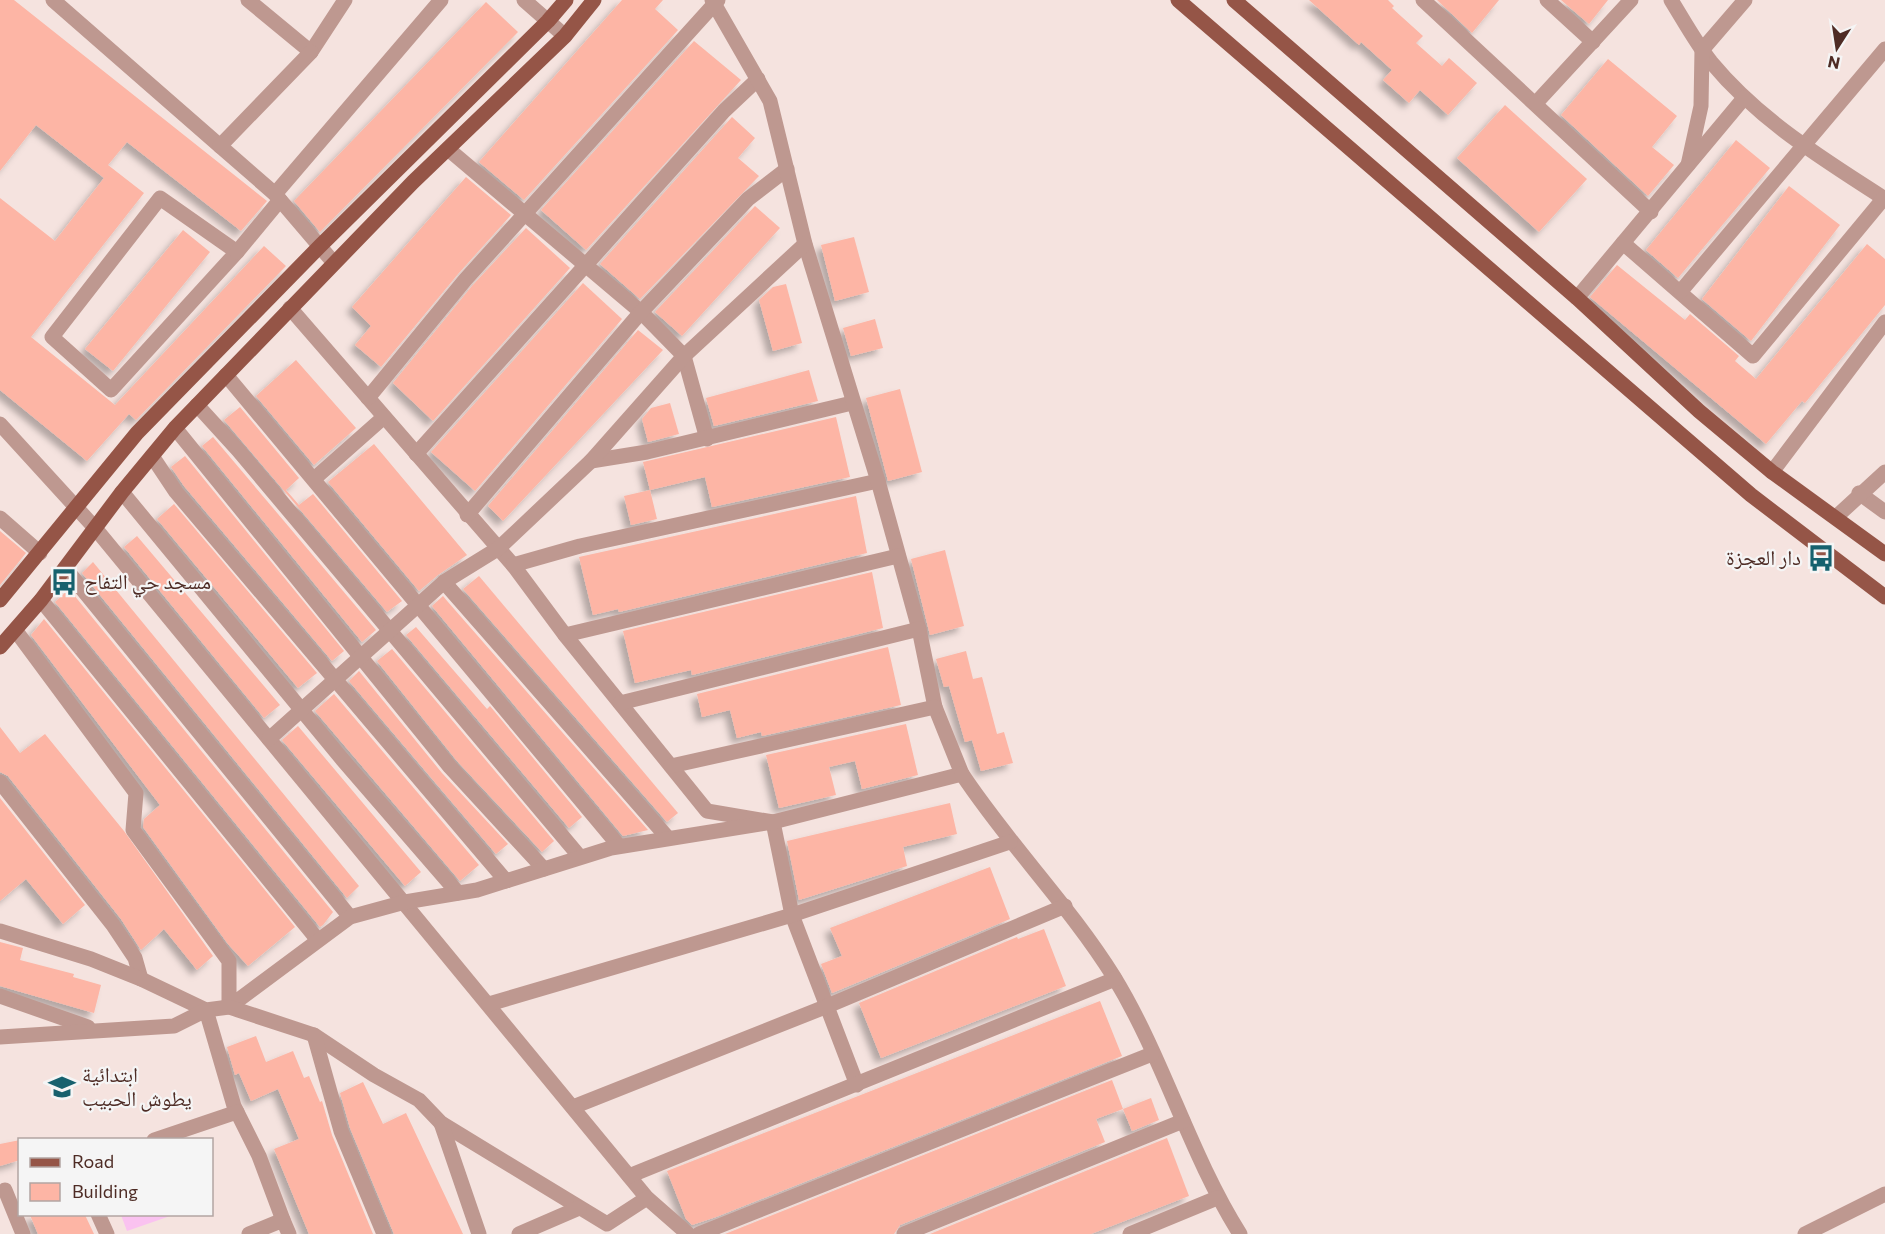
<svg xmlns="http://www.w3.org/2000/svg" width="1885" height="1234" font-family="Commissioner,'Noto Naskh Arabic',sans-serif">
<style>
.green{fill:#fac2f0}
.building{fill:#fdb5a5;filter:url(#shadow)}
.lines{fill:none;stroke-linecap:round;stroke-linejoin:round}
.minor{stroke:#be9890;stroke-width:15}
.major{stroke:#955547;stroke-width:15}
.labels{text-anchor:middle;stroke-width:4.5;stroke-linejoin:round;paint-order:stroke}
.poi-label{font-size:21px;fill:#4e2c25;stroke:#f5f5f5;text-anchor:start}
</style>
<defs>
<filter id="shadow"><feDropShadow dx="-5.5" dy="5.5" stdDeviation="3" flood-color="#0004"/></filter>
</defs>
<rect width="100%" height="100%" fill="#f5e3df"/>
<polygon class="green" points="121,1215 121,1214 173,1215 127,1231"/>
<g class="building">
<polygon points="0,0 14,0 267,201 241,231 127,142 108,165 144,193 31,337 115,405 264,246 286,266 136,420 129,414 87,461 0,390 0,198 55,241 104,178 36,125 0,171"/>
<polygon points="622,0 663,0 655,9 678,30 524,200 479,162"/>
<polygon points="1309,0 1388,0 1394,6 1392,8 1423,36 1416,43 1442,66 1449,58 1477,83 1448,115 1420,90 1409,103 1383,80 1392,70 1361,42 1359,45"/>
<polygon points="1437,0 1499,0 1472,33"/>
<polygon points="1561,0 1608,0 1589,24"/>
<polygon points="486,2 518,32 320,232 294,201"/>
<polygon points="694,41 741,80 586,250 541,210"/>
<polygon points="1608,59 1677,116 1652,147 1674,165 1648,196 1561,115"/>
<polygon points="1505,105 1587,179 1539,232 1457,158"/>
<polygon points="732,117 755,138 738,158 759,176 640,299 600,264"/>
<polygon points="1736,140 1770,168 1678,278 1646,250"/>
<polygon points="466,177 511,215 458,274 381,367 355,345 371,326 352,307"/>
<polygon points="1789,186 1840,225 1751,341 1702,299"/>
<polygon points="755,206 780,228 682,336 655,312"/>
<polygon points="526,228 570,268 433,421 393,383 472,286"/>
<polygon points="183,230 210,252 113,371 85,349"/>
<polygon points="854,237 869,292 835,301 821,245"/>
<polygon points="1867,244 1885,259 1885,305 1805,403 1802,401 1766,444 1590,297 1617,265 1685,320 1690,314 1739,356 1735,361 1756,379"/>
<polygon points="583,283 622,319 475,491 431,452"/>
<polygon points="786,284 802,343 773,351 759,300 773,287"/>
<polygon points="875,319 883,348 851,356 843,328"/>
<polygon points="638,330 663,350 503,521 488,506"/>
<polygon points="296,360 356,428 314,465 256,396"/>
<polygon points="809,370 818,401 714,426 706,398"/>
<polygon points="900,389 922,472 888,481 866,398"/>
<polygon points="670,403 679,434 648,442 642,419 651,408"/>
<polygon points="240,407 299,478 286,490 299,505 313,494 402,601 387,612 224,420"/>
<polygon points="836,417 850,477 712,507 705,477 650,490 643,462"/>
<polygon points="213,437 376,630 362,642 202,446"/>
<polygon points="374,444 467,555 438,575 419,591 328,482"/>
<polygon points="185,456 344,651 332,661 184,486 171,467"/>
<polygon points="650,490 657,519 631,525 624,496"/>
<polygon points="856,496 867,553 619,612 618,609 593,615 579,557"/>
<polygon points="174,504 317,673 298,688 157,519"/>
<polygon points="0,531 26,553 0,585"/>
<polygon points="137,536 280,705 264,718 124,547"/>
<polygon points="945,550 964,626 930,635 911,559"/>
<polygon points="93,562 359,886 347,898 82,573"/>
<polygon points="872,572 883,628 692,675 691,670 635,683 623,631"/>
<polygon points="479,576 678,813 667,822 463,589"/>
<polygon points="69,589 333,912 323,925 320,927 55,602"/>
<polygon points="443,596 448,602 648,830 623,836 432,606"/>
<polygon points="44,619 295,927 248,966 228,944 143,827 144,819 160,805 31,635"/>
<polygon points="416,627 487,709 490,706 582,817 569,828 406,635"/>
<polygon points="888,647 901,705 762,736 761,732 737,738 730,710 702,717 697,694"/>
<polygon points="392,649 554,841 542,852 457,761 377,661"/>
<polygon points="966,651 973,679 982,677 997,734 1004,732 1013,763 981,771 972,740 965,742 949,686 944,687 936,659"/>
<polygon points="359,671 442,773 508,844 496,854 349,681"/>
<polygon points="334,694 479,865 460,881 315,711"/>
<polygon points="906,724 918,775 862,789 855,761 829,767 836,795 779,808 766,755"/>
<polygon points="298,726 421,872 405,886 282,740"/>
<polygon points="0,727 20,753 45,734 124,831 213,956 197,970 164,929 141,950 121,919 8,776 0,772"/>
<polygon points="0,798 85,905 63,924 26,879 0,901"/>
<polygon points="950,803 957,834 903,847 907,866 799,900 787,841"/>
<polygon points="990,867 1010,919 832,993 821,964 842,956 830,928"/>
<polygon points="1044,929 1066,986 881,1058 859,1003 1017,937 1018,939"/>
<polygon points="0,942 23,948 20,960 74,974 73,977 101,985 94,1013 0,986"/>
<polygon points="1100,1001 1122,1056 716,1217 692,1225 686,1219 667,1171"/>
<polygon points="256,1036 266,1062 293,1051 304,1078 309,1076 320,1102 322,1101 332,1135 373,1234 309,1234 274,1149 299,1139 278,1089 251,1101 239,1073 235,1075 227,1047"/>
<polygon points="1112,1080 1123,1109 1096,1119 1105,1142 900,1225 894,1234 725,1234"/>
<polygon points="363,1082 383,1124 406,1113 463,1234 394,1234 350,1128 340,1093"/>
<polygon points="1151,1098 1159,1120 1132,1131 1123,1109"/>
<polygon points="1167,1138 1189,1196 1091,1234 930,1234"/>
<polygon points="20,1140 20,1160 0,1166 0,1144"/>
<polygon points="30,1215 85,1215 94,1234 38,1234"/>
</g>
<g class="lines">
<g class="minor">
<polyline points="53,0 220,146"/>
<polyline points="248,0 311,52 345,0"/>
<polyline points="524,0 565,36"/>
<polyline points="1423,0 1651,212"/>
<polyline points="1547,0 1593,42"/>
<path d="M1671,0C1684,21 1696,43 1711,62C1760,121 1822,158 1885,199"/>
<polyline points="1536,103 1631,0"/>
<polyline points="448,149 641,312 684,356 707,439"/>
<polyline points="1688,165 1701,106 1702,50 1745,0"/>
<polyline points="275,194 220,146 311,52"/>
<polygon points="160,198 237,252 111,390 52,337"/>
<polyline points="1623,243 1753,356 1884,198"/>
<polyline points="237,252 280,200"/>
<polyline points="334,263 275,194 441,0"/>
<polyline points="1681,291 1885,49"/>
<polyline points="1577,298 1744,98"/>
<polyline points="290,308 513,565 565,635 707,811 773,822 792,915 857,1085"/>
<polyline points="226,375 619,846"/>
<polyline points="368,398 465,280 718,0"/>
<polyline points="197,405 238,450 580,857"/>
<polyline points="0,424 95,528 647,1198 688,1234"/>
<polyline points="175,428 450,767 544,869"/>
<polyline points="416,454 724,111 758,79"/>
<polyline points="152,456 176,492 506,881"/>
<polyline points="591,461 647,452 852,403"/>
<polyline points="1772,472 1885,322"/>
<polyline points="314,479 384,417"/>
<polyline points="122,492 342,759 458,893"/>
<polyline points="1859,493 1885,512"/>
<polyline points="467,515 641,312 748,199 787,169"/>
<polyline points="1836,517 1885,472"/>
<polyline points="0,518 40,553"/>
<polyline points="513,565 580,546 878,481"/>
<polyline points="65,568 350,917"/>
<polyline points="444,582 667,837"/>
<polyline points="41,600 317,939"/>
<polyline points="16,631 136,793 133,830 229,961 229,1007 350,917 405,902 477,890 611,848 773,822 962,774 935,707 919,629 878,481 805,244 770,101 712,0"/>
<polyline points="565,635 898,556"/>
<polyline points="620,703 919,629"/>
<polyline points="269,739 444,582 499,548 591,461 684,356 805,244"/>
<polyline points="671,766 935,707"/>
<path d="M962,774C1009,845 1069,905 1114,977C1164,1059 1189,1153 1240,1234"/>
<polyline points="0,782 113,925 135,958 141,979"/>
<polyline points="0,931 91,959 141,979 206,1010 229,1007 314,1035 374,1075 419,1100 441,1123 607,1224 647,1198"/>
<polyline points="0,996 88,1027"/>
<polyline points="489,1004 792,915 1010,842"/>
<polyline points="314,1035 341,1131 384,1234"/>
<polyline points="0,1037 174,1026 206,1010 234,1106 259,1156 283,1220"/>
<polyline points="573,1107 825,1007 1065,906"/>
<polyline points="441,1123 479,1234"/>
<polyline points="154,1140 237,1112"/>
<polyline points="629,1176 1115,979"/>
<polyline points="5,1190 23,1234"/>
<polyline points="98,1214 107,1234"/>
<polyline points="249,1234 283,1220 289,1234"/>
<polyline points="519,1234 579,1208"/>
<polyline points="699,1234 1152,1054"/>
<polyline points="904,1234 1183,1121"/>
<polyline points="1130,1234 1217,1198"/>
<polyline points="1805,1234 1885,1194"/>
</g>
<g class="major">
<polyline points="1178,0 1751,495 1885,597"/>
<polyline points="1234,0 1577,298 1699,411 1772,472 1885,554"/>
<polyline points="0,600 137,433 320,246 548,21 566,0"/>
<polyline points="0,647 41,600 122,492 175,428 413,182 565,36 594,0"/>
</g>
</g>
<defs>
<symbol id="bus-bare" viewBox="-9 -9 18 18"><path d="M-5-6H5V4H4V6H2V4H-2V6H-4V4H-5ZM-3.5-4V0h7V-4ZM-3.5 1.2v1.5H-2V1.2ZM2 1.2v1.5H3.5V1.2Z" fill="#16616e" stroke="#f5f5f5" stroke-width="2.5" paint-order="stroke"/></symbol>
<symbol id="school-bare" viewBox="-9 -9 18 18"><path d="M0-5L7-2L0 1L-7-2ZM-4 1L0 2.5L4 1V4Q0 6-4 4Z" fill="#16616e" stroke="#f5f5f5" stroke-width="2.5" paint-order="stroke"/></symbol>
</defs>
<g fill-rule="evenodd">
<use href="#bus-bare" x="1802" y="539" width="38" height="38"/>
<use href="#bus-bare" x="45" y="563" width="38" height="38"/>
<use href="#school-bare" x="43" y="1068" width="38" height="38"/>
</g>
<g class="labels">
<g class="poi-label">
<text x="1801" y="565" text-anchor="end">دار العجزة</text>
<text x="84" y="589">مسجد حي التفاح</text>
<text x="82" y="1082">ابتدائية<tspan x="82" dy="24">يطوش الحبيب</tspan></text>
</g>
</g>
<rect x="18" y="1138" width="195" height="78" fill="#f5f5f5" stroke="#b2a5a2" stroke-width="1.5"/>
<rect x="30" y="1158" width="30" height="9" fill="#955547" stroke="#b2a5a2" stroke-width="1.5"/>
<text x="72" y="1168" font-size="18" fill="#4e2c25">Road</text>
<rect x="30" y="1183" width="30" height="18" fill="#fdb5a5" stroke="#b2a5a2" stroke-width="1.5"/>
<text x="72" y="1198" font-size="18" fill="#4e2c25">Building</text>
<g transform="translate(1837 48) rotate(192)" stroke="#f5f5f5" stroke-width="4.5" paint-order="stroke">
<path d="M0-4.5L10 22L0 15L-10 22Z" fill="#4e2c25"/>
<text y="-9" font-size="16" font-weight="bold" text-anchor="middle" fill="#4e2c25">N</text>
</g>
</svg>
